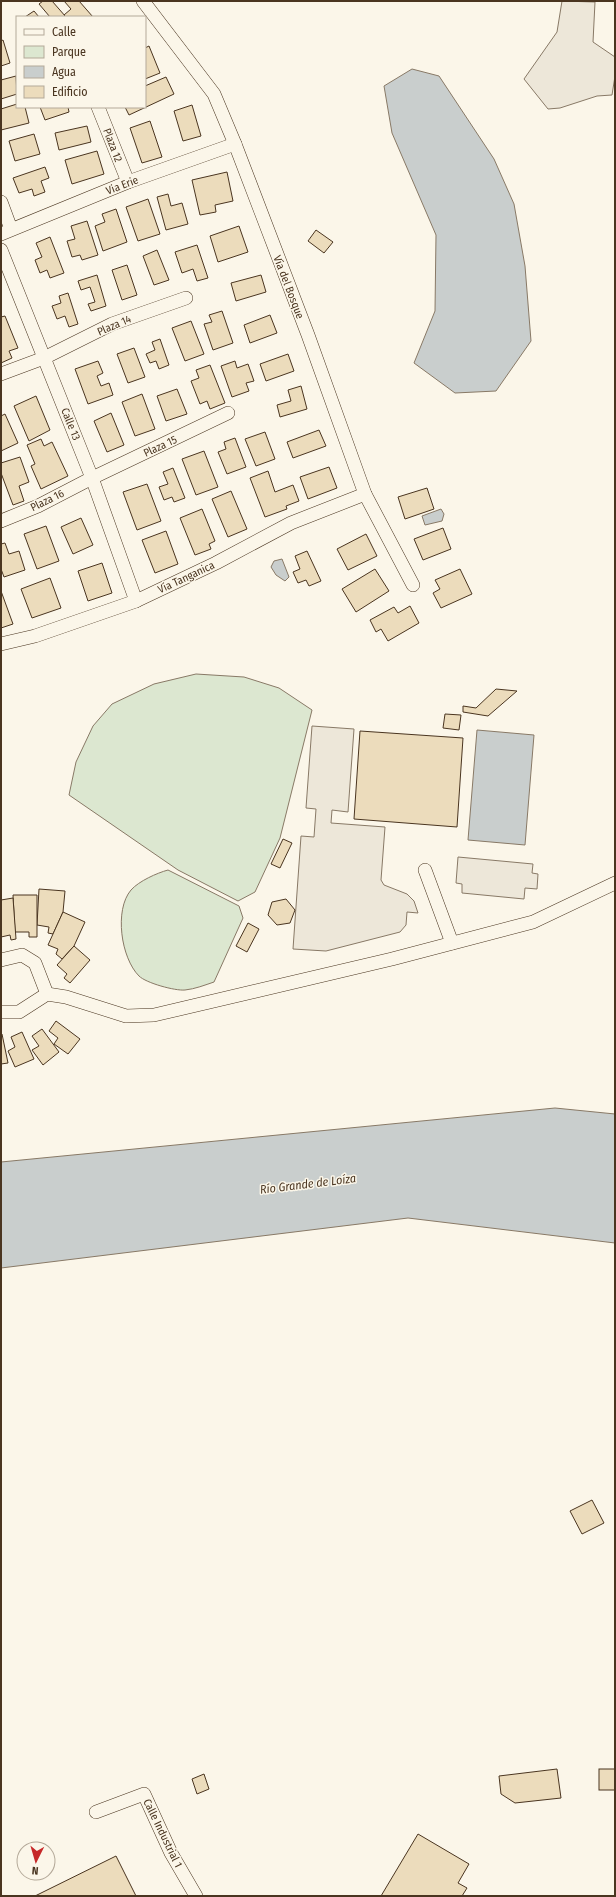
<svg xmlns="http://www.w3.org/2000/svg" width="616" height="1897" font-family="'Fira Sans Condensed',sans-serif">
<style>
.green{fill:#dce7d0;stroke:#887966}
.parking{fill:#ede7d9;stroke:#887966}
.water{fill:#c9cecd;stroke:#887966}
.building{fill:#ecdcbc;stroke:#4a3520}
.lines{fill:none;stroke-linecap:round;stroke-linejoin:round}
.street-casing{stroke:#4a3520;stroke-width:14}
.street{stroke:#fbf6e9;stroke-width:13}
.labels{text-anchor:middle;stroke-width:3;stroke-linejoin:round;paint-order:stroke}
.street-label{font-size:11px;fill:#4a3520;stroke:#fbf6e9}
.water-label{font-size:12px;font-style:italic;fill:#4a3520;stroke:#fbf6e9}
</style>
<rect width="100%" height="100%" fill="#fbf6e9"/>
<g class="green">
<polygon points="196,674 244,677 279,688 312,710 280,838 255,892 238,901 178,870 69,795 76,762 93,726 112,704 154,684"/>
<path d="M168,870L239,906L243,918L214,982C205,985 195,989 185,990C175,991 146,983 139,976C121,958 114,910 131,890C139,881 157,873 168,870Z"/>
</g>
<g class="parking">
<polygon points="562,1 595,2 593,42 615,57 615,76 612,95 597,96 560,108 548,109 524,79 557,32"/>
<polygon points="312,726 354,729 348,812 332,810 331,823 385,827 381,880 384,885 407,894 414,901 418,913 407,912 406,925 400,932 326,951 293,949 301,836 314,837 316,809 306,808"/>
<polygon points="458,857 533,864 532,873 538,874 537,889 525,888 524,899 462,893 462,884 456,883"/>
</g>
<g class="water">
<polygon points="412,69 439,76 494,159 514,204 525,266 531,341 496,391 455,393 414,363 435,311 436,235 392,133 384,86"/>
<polygon points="441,509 444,514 442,521 425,525 422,516"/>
<polygon points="282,559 289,577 285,581 276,575 271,567 274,561"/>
<polygon points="477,730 534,735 525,845 468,840"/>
<polygon points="555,1108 615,1114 615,1243 408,1218 1,1268 1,1162"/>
</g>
<g class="building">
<polygon points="43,1 52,1 66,17 50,17 39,4"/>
<polygon points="64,1 79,1 93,17 66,17 64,15 71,9"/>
<polygon points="34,11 39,17 25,17"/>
<polygon points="3,40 10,63 1,66 1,41"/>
<polygon points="149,46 160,73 145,79 145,48"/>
<polygon points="16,76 17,94 1,99 1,80"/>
<polygon points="166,77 174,94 129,115 125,107 145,107 145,86"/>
<polygon points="17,104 17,107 25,107 29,123 1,130 1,109"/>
<polygon points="192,105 201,136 183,141 174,111"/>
<polygon points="40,107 68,107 69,112 45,120"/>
<polygon points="150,121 162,157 142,163 130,128"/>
<polygon points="87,126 91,142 59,150 55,133"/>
<polygon points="34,134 40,154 15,161 9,141"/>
<polygon points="97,151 104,174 72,184 65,160"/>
<polygon points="45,167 49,178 41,181 45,192 34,196 32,189 19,193 13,178"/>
<polygon points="227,172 233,201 215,205 216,212 200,215 192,180"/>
<polygon points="168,194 171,206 182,203 188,224 166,230 157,197"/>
<polygon points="148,199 160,234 138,241 126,207"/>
<polygon points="116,209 127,242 103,251 95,226 105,222 102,214"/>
<polygon points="87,221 98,255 82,260 80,255 72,257 67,241 75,239 71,226"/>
<polygon points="239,226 248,252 218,262 210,236"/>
<polygon points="316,230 333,242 324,253 308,241"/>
<polygon points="50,237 64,273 50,278 47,270 40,273 35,260 42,257 36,243"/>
<polygon points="197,245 208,278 197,281 193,269 182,273 175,252"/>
<polygon points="157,250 169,280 154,285 143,256"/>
<polygon points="127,265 137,295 122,300 112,270"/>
<polygon points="97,275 106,306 91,311 88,304 95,302 90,287 81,290 78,281"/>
<polygon points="261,275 266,292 236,301 231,283"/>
<polygon points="68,293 78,324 69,327 65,316 57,319 52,306 61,303 59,296"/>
<polygon points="222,311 233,343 213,350 204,324 212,322 209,315"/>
<polygon points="270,315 277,333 250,343 244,325"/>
<polygon points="5,316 18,348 9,351 12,358 1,363 1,317"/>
<polygon points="191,321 204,354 185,361 172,328"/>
<polygon points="160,339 169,365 159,369 156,361 150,363 146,354 155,350 152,342"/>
<polygon points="134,348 145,377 128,383 117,354"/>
<polygon points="288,354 294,371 266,381 260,364"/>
<polygon points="98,361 103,373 97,376 101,386 109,383 113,395 88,404 75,369"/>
<polygon points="235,361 237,368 248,364 254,381 246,383 249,391 232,397 221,366"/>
<polygon points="210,365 225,403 210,409 207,401 200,404 191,381 199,378 196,370"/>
<polygon points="301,386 307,409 280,417 277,405 291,401 288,390"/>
<polygon points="177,389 187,414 166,421 157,396"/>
<polygon points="142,394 155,429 135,436 122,402"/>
<polygon points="36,396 50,430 29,441 14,406"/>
<polygon points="111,413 124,445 107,452 94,421"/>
<polygon points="5,414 18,443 1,451 1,416"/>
<polygon points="319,430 326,446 293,458 287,442"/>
<polygon points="265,432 275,459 256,466 245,439"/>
<polygon points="235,438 246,467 227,474 218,452 226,449 224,442"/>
<polygon points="41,439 44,446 52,442 68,476 41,489 31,466 35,464 27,445"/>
<polygon points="204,451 218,487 196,495 182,459"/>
<polygon points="20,457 29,482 19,486 24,501 13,505 1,473 1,463"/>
<polygon points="329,467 337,488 308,499 300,477"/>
<polygon points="173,468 185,498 174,502 172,497 164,500 159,487 168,484 163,472"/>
<polygon points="268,471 275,492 293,485 299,501 286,506 287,509 265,517 250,478"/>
<polygon points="147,484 161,521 137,530 123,492"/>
<polygon points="427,488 434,509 405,519 398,497"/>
<polygon points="231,491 247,529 228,537 212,499"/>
<polygon points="202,509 215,541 209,544 211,549 195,555 180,518"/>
<polygon points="81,518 93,545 73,554 61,527"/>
<polygon points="46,526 59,561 37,569 24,534"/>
<polygon points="443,528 451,549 423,560 414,539"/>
<polygon points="166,531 178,564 155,573 142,540"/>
<polygon points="366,534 377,556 348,570 337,549"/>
<polygon points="5,543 9,554 19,551 25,570 4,577 1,569 1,544"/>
<polygon points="307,551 321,581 309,586 306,580 298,583 293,572 300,569 295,556"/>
<polygon points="102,563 112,593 88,601 78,571"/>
<polygon points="375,569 389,591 356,612 342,589"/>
<polygon points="460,569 472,594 441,608 433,593 440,589 435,580"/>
<polygon points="50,578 61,608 32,618 21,589"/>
<polygon points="1,591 13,624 1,628"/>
<polygon points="410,606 419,623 388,641 381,629 376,632 370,620 394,607 398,613"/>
<polygon points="496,689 517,691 488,716 463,712 463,706 476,708"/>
<polygon points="445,714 461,715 459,730 443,728"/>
<polygon points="360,731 463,738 457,827 354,819"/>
<polygon points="283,839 292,843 280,868 271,864"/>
<polygon points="39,889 65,891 63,912 53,934 48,933 49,927 37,925"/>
<polygon points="13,895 37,895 37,937 29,937 29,932 15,932"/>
<polygon points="13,898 16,939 11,940 10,935 1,937 1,900"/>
<polygon points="286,899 295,910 290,923 277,925 268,915 272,902"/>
<polygon points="63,912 85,922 74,946 62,959 56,954 58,949 48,945"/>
<polygon points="248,923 259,929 247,952 236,946"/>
<polygon points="74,946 90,960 70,983 64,978 67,974 57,965"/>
<polygon points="56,1021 80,1039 68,1054 54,1044 58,1038 49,1031"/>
<polygon points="42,1029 59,1052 43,1065 32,1050 39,1046 32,1036"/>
<polygon points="22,1032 34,1059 15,1067 8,1051 15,1047 11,1037"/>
<polygon points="2,1034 8,1063 1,1064 1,1035"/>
<polygon points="592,1500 604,1523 582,1534 570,1511"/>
<polygon points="557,1769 561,1798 515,1803 501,1794 499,1776"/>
<rect x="599" y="1769" width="16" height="21"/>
<polygon points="204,1774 209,1789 197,1794 192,1779"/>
<polygon points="418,1834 469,1864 458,1883 467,1888 462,1896 381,1896"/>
<polygon points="116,1856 136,1896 35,1896"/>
</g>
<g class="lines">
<defs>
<g id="street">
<polyline points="143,1 214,94 235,144 308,335 365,494 413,585"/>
<polyline points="98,107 128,182"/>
<polyline points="1,202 11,229"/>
<polyline points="1,234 128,182 235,144"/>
<polyline points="1,250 92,478 136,601"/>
<polyline points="1,374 44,358 112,324 186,298"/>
<polyline points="1,521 38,506 92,478 228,413"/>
<polyline points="1,644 35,636 136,601 216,563 291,523 365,494"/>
<polyline points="425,870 452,943"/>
<polyline points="1,960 22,955 35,963 47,994"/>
<polyline points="1,1012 19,1012 47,994 66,997 126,1016 154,1015 392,959 533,922 615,883"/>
<polyline points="96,1812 144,1794 171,1853 196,1896"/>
</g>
</defs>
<use href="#street" class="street-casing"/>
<use href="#street" class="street"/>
</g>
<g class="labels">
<g class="street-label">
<text transform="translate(113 145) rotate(69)" y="4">Plaza 12</text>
<text transform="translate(122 185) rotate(-21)" y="4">Via Erie</text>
<text transform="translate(289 287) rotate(69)" y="4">Vía del Bosque</text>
<text transform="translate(114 325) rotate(-23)" y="4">Plaza 14</text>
<text transform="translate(71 424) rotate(68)" y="4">Calle 13</text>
<text transform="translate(160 446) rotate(-25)" y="4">Plaza 15</text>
<text transform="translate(47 500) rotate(-26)" y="4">Plaza 16</text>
<text transform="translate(186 577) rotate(-25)" y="4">Vía Tanganica</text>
<text transform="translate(163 1833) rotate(64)" y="4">Calle Industrial 1</text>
</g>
<g class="water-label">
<text transform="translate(308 1184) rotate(-7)" y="4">Río Grande de Loíza</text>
</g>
</g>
<rect width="616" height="1897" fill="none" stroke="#4a3520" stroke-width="4"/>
<rect x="16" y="16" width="130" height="92" fill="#fbf6e9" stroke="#b4a999"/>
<rect x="24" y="29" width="20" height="6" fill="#fbf6e9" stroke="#b4a999"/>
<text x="52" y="36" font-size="12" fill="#4a3520">Calle</text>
<rect x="24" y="46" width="20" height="12" fill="#dce7d0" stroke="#b4a999"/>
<text x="52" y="56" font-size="12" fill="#4a3520">Parque</text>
<rect x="24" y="66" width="20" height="12" fill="#c9cecd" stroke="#b4a999"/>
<text x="52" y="76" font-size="12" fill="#4a3520">Agua</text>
<rect x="24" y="86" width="20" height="12" fill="#ecdcbc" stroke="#b4a999"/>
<text x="52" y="96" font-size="12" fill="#4a3520">Edificio</text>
<g transform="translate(36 1861) rotate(185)"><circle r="19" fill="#fbf6e9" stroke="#b4a999"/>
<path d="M0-3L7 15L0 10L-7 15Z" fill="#c62828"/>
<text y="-6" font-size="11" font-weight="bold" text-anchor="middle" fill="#4a3520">N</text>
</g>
</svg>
